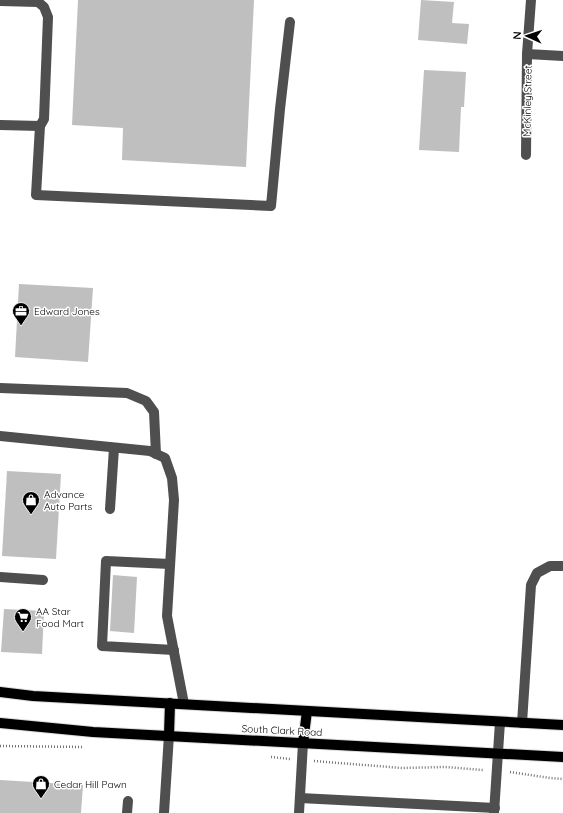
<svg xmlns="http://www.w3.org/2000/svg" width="563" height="813" font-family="Quicksand,sans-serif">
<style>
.building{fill:#bfbfbf}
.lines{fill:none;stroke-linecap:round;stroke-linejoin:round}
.major-casing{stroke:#dbdbdb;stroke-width:12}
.path{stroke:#717171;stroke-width:2.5;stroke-dasharray:1 2;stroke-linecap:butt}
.minor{stroke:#4f4f4f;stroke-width:10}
.major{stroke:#000;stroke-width:10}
.labels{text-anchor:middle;stroke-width:3;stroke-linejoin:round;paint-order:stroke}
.street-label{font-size:10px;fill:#000;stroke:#fff}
.poi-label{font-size:10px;fill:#000;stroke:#fff;text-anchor:start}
</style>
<rect width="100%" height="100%" fill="#fff"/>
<g class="building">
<polygon points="78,0 254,0 246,167 122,160 123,128 72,125"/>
<polygon points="421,0 454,2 452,23 469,24 467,44 418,40"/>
<polygon points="424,70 466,72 464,107 461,107 459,152 419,150"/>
<polygon points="19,284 93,288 88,362 15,357"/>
<polygon points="7,471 61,474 56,559 2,556"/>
<polygon points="113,575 137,577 134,633 110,631"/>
<polygon points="4,609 44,611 42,654 1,652"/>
<polygon points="0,780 83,785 81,813 0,813"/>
</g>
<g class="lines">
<defs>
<g id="major">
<polyline points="0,692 33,696 563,725"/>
<polyline points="0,723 93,732 563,757"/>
<polyline points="169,735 170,703"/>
<polyline points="303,743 307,711"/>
</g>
</defs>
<use href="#major" class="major-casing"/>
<g class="path">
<polyline points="0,746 84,747"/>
<polyline points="271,757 290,759"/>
<polyline points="314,761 402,768 445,767 483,770"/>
<polyline points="510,772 550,778 563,779"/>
</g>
<g class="minor">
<polyline points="0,1 38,2 44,7 48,17 44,119 40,126 0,125"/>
<polyline points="527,54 563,56"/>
<polyline points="40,126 36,195 271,206 280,109 290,22"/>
<polyline points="526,155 527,54 531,0"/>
<polyline points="0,388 127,393 146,401 154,412 156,454"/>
<polyline points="0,436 150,451 165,458 172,478 174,500 167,616 184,704"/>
<polyline points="110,509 114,448"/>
<polyline points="170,564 106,561 102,646 174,650"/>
<polyline points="0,577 43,580"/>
<polyline points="522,723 531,585 537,573 550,566 563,566"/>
<polyline points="300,798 495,808"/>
<polyline points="127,813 128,801"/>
<polyline points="164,813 169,735"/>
<polyline points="299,813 303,743"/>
<polyline points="494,813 500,722"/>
</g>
<use href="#major" class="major"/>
</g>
<defs>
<symbol id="office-pin" viewBox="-11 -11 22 30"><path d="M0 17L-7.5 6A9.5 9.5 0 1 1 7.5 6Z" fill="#000" stroke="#fff"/><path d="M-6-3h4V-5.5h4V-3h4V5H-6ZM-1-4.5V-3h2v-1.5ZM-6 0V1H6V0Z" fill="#fff"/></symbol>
<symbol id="shop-pin" viewBox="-11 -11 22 30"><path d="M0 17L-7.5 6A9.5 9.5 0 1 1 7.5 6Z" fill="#000" stroke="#fff"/><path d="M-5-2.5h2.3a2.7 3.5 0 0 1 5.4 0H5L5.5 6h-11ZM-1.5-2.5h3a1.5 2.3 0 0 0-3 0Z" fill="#fff"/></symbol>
<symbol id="supermarket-pin" viewBox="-11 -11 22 30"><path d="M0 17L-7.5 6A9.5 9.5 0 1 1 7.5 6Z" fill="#000" stroke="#fff"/><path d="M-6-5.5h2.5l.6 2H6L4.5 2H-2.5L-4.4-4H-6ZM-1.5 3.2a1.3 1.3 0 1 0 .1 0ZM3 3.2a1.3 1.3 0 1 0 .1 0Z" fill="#fff"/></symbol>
</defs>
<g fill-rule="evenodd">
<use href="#office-pin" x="11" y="301" width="20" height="27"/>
<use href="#shop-pin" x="21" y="490" width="20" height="27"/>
<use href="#supermarket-pin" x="13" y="607" width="20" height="27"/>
<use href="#shop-pin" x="31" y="774" width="20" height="27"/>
</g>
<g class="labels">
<g class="street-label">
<text transform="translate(527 101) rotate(-89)" y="4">McKinley Street</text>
<text transform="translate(282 730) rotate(3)" y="4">South Clark Road</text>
</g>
<g class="poi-label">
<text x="34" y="315">Edward Jones</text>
<text x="44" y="498">Advance<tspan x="44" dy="12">Auto Parts</tspan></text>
<text x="36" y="615">AA Star<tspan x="36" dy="12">Food Mart</tspan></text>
<text x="54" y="788">Cedar Hill Pawn</text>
</g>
</g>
<g transform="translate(527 36) rotate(273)" stroke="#ffffff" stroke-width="3" paint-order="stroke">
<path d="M0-3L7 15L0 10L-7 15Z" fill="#000000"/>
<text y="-6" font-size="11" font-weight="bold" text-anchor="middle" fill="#000000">N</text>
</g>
</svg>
